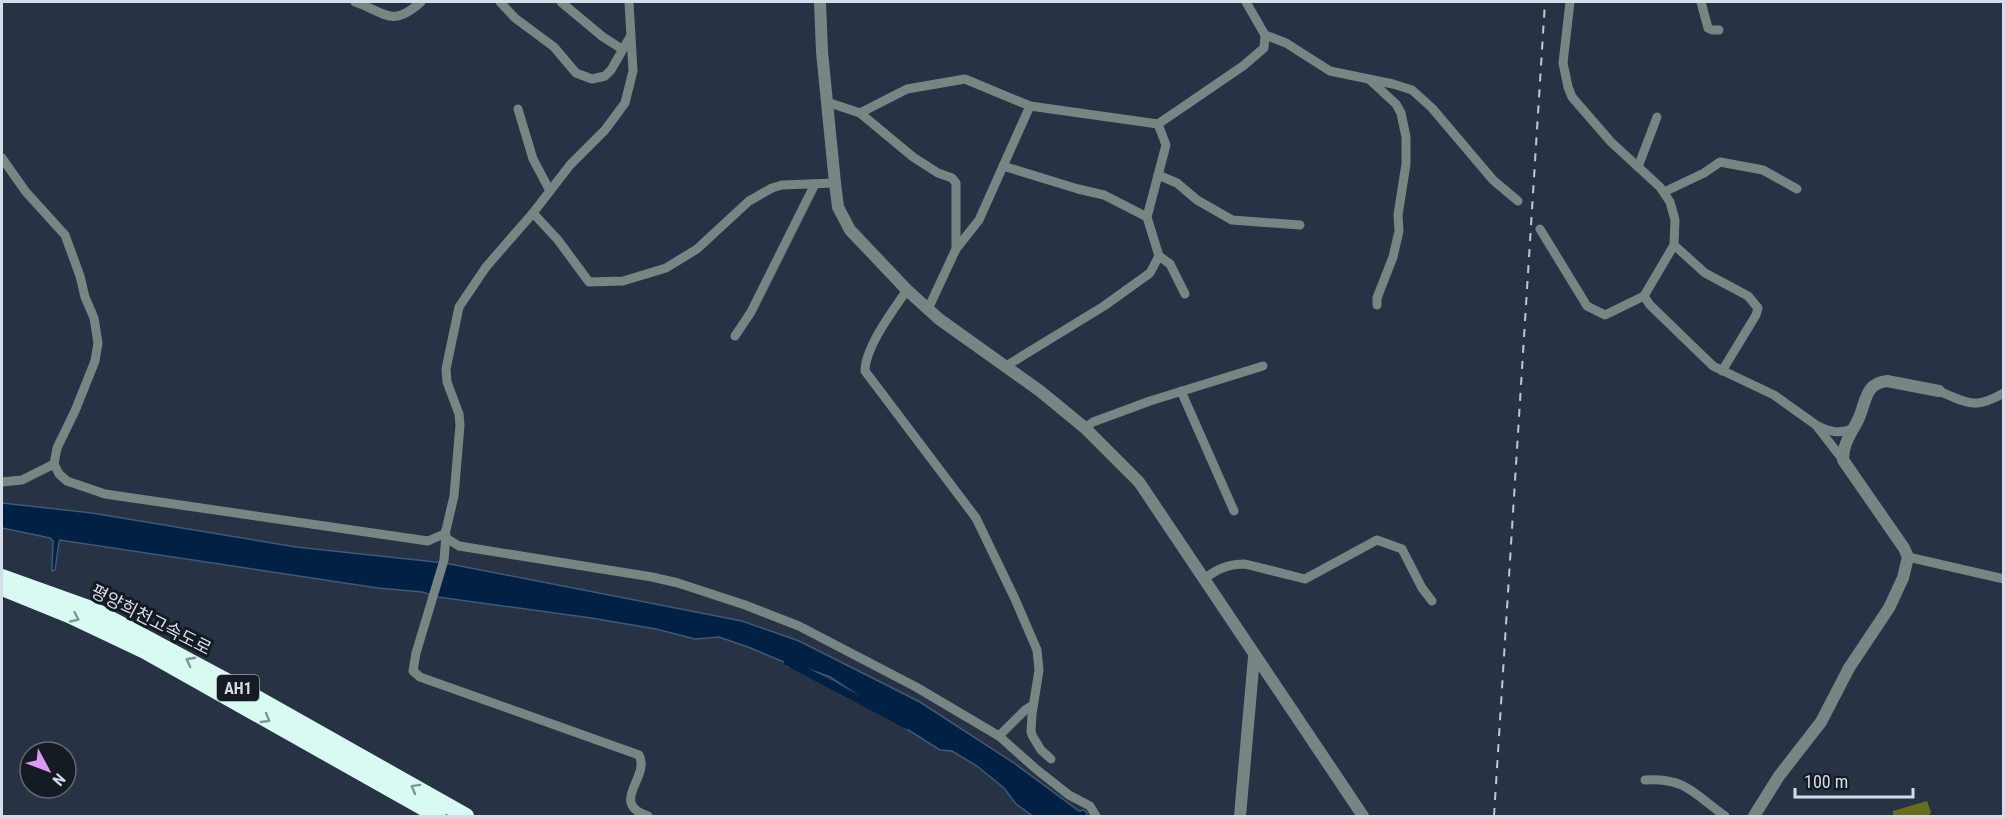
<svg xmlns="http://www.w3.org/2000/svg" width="2005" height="818" font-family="'Roboto Condensed','Noto Sans KR',sans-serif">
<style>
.forest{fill:#686d1e}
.water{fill:#002143;stroke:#405975;stroke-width:1.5}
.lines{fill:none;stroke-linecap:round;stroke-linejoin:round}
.canal{stroke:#002143;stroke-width:8}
.minor{stroke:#788683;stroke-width:9}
.tertiary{stroke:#788683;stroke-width:12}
.motorway{stroke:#d8faf3;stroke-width:16}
.rail{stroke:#c0c8d5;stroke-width:2;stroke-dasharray:8 8;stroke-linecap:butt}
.oneway{stroke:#809695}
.labels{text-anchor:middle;stroke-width:6;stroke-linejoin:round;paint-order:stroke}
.shield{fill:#151b23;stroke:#9ba3ae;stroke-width:1.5}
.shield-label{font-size:16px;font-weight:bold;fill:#d5dde9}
.street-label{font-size:18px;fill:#d5dde9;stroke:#151b23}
</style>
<rect width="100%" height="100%" fill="#273345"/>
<polygon class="forest" points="1927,801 1931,812 1929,816 1893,816 1893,811"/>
<polygon class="water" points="2,503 92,513 296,547 445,563 742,621 799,641 920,702 1014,763 1079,811 1084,810 1087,813 1086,816 1033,816 1016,804 1004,788 977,766 952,751 940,750 905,728 883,709 865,700 830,677 800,666 788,667 784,662 748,647 719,637 695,639 656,629 591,618 438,597 422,592 378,588 60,540 59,542 55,570 52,571 53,541 50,538 2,528"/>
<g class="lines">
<polyline class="canal" points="788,662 907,725"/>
<g class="minor">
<path d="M355,2C387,13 391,28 421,2"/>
<polyline points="500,2 515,18 554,47 576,73 592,79 605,76 611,70 630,37"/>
<polyline points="561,2 603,37 622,49"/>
<polyline points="1701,2 1708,28 1712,30 1719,30"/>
<polyline points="1265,35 1286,43 1330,71 1393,84 1412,90 1432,108 1493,180 1518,201"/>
<polyline points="1371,81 1396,104 1401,113 1406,137 1406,164 1398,215 1399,231 1393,257 1377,298 1377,305"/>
<polyline points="827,102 860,113 907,89 965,79 1030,106 1158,124 1243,66 1264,48 1265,35 1246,2"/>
<polyline points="518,109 533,159 550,191"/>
<polyline points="860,113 913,157 938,173 952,178 956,183 956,249"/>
<polyline points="1158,124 1166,145 1147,217 1159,256 1170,264 1185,294"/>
<polyline points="2,158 26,192 65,235 80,276 85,297 94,318 98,343 95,361 75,411 57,448 54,464 59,474 67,481 105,494 428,541 444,534 446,530 454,496 460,425 459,414 447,382 446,369 459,307 486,267 533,213 570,165 605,130 625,103 633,71 629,2"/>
<polyline points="1003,166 1078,189 1104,195 1147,217"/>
<polyline points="1638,167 1657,117"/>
<polyline points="1158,175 1177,183 1197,200 1232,220 1300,225"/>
<polyline points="1664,192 1704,173 1720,162 1763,170 1797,189"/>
<polyline points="533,213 558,240 589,282 623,281 666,268 697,249 749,201 772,188 782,185 835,183"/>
<polyline points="1540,229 1587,306 1605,315 1644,296 1674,245 1675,220 1670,202 1660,187 1611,142 1572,97 1568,87 1563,63 1570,2"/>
<polyline points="1674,245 1705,273 1748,296 1758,308 1756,315 1722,371"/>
<path d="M907,290C894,309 865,347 865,371L976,518L1015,599L1037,650L1039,670L1032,714L1031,732L1033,737L1041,750L1051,759"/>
<polyline points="1644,296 1650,305 1713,366 1774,395 1816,425 1843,460"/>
<polyline points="928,309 956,249 979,220 1030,106"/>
<polyline points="735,336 751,312 815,184"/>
<polyline points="1006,366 1104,306 1150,273 1159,256"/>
<polyline points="1181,391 1234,511"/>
<path d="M1939,391C1968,403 1975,410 2004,393"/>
<path d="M1818,426C1830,432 1840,434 1852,429"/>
<polyline points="1085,428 1093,422 1150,401 1263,366"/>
<polyline points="2,482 22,480 54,464"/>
<path d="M446,535L444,560L416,653L413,671L420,677L639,755C651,777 608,803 648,816"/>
<polyline points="446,538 459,546 652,577 678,583 745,605 799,626 916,687 999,736 1036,769 1069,795 1090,806 1096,816"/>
<polyline points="1908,557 2004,579"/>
<path d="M1204,579C1217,569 1228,564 1245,564L1305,579L1377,540L1402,549L1422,588L1432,601"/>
<polyline points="999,736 1025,710 1033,705"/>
<path d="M1645,780C1686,777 1695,795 1725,816"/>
</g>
<g class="tertiary">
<polyline points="820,2 822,52 835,183 838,207 850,230 907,290 939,319 1040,391 1085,428 1139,482 1363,816"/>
<polyline points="1240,816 1254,657"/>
<path d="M1754,816L1779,776L1821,722L1849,668L1889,608L1903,578L1908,557L1904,548L1843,460C1843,443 1851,434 1858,420C1866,404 1864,383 1887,381L1939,391"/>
</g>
<g class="motorway">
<polyline points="2,577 94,610 223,679 466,816"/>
<polyline points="2,588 69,615 145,651 438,816"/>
</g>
<polyline class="rail" points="1494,816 1545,2"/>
</g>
<defs><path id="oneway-chevron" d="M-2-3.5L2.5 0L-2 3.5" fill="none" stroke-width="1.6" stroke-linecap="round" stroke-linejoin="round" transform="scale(1.5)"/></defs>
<g class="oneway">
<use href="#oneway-chevron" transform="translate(75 618) rotate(25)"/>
<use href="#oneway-chevron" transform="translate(190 661) rotate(-152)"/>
<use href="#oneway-chevron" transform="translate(266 719) rotate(30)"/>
<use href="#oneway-chevron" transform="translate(415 788) rotate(-151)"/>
</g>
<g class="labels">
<rect class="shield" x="217" y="675" width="42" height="26" rx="4.5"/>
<g class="shield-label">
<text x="238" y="694">AH1</text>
</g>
<g class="street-label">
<text transform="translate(151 620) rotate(27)" y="6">평양희천고속도로</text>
</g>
</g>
<rect width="2005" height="818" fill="none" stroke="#d5dde9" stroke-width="6"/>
<g transform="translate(48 770) rotate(131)"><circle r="28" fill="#151b23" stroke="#626972" stroke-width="1.5"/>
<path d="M0-4.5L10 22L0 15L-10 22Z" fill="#da9af6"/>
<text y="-9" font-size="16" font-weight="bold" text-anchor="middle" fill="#d5dde9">N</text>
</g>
<path d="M1795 788v9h118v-9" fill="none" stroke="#d5dde9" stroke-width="3"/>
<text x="1804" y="788" font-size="18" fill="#d5dde9" stroke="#151b23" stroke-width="4.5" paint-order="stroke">100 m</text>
</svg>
